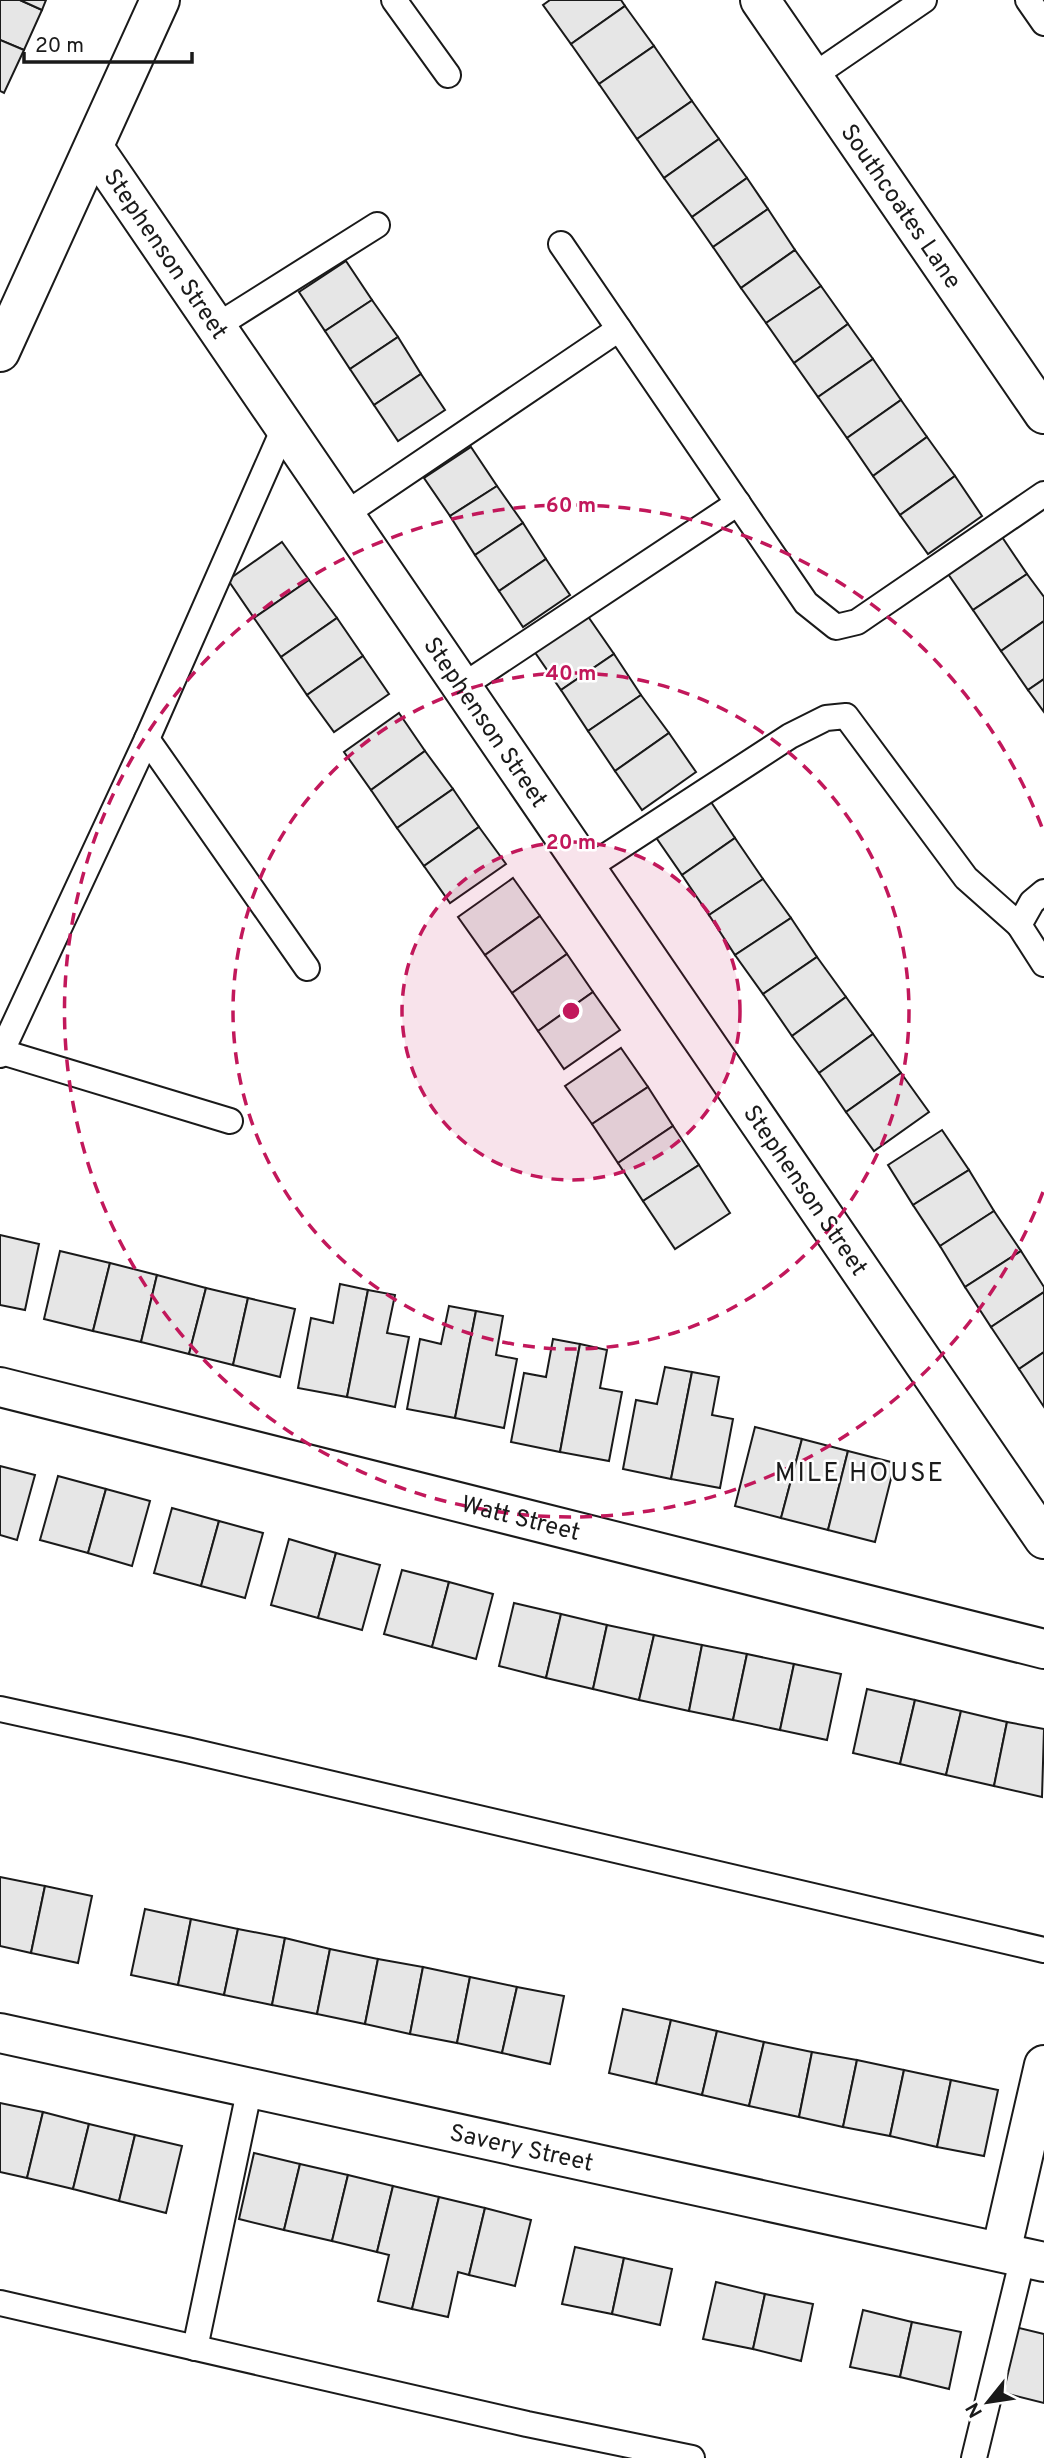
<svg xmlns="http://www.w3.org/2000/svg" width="1044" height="2458" font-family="Overpass,sans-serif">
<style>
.building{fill:#e6e6e6;stroke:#1a1a1a;stroke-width:2}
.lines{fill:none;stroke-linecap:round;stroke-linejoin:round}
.lane-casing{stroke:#1a1a1a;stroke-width:28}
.street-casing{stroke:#1a1a1a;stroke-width:42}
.secondary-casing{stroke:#1a1a1a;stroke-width:42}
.lane{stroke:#fff;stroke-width:24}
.street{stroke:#fff;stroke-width:38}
.secondary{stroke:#fff;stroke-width:38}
.ring{fill:none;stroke:#c2185b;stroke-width:3.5;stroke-dasharray:12 9}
.labels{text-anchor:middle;stroke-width:5;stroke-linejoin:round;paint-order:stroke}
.street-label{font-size:24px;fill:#1a1a1a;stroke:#fff}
.neighbourhood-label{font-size:26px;letter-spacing:2px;fill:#1a1a1a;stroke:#fff}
.centre{fill:#c2185b;stroke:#fff;stroke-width:3.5}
.ring-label{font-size:21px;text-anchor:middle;font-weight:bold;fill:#c2185b;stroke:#fff;stroke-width:5;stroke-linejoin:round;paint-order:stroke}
</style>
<rect width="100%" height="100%" fill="#fff"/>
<g class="building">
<polygon points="0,0 20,0 42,10 24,50 0,40"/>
<polygon points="20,0 46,0 42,10"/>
<polygon points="550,0 621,0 625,6 571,44 543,5"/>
<polygon points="625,6 654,46 599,84 571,44"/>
<polygon points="0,40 24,50 4,93 0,91"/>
<polygon points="654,46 692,101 637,139 599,84"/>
<polygon points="692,101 719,139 664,178 637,139"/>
<polygon points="719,139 747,178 692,217 664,178"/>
<polygon points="747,178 768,209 713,247 692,217"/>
<polygon points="768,209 795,250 741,288 713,247"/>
<polygon points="795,250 821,286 766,323 741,288"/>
<polygon points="346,261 372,300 325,331 299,292"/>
<polygon points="821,286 848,324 794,363 766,323"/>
<polygon points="372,300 398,337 350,369 325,331"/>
<polygon points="848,324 873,359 818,397 794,363"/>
<polygon points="398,337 421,374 374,405 350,369"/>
<polygon points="873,359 901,400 847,438 818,397"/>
<polygon points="421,374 445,410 398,441 374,405"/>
<polygon points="901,400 927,437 873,476 847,438"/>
<polygon points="927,437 955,476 900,515 873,476"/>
<polygon points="471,447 497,486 450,516 424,478"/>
<polygon points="955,476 982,516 928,554 900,515"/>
<polygon points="497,486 523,523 475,555 450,516"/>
<polygon points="523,523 546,559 499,591 475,555"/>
<polygon points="1000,534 1027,574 973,610 946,571"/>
<polygon points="282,542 309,580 254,618 228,580"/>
<polygon points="546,559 570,595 523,627 499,591"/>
<polygon points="1027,574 1044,597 1044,621 1001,651 973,610"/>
<polygon points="309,580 337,618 281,657 254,618"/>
<polygon points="587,615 614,654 561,690 534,651"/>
<polygon points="337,618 363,656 307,695 281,657"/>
<polygon points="1044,621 1044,679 1028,690 1001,651"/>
<polygon points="614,654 641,695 588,731 561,690"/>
<polygon points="363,656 389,694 334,732 307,695"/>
<polygon points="1044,679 1044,712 1028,690"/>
<polygon points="641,695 669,733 615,771 588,731"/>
<polygon points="399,713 425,751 371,790 344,752"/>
<polygon points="669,733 696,772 642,810 615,771"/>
<polygon points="425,751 453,789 397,828 371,790"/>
<polygon points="453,789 479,827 424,866 397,828"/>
<polygon points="709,799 735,838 682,875 655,836"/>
<polygon points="479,827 506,864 450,903 424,866"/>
<polygon points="735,838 763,879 709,915 682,875"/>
<polygon points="513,878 540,916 485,955 458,917"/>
<polygon points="763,879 791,918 735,955 709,915"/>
<polygon points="540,916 567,954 512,993 485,955"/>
<polygon points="791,918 817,957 763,994 735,955"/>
<polygon points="567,954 593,992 538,1031 512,993"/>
<polygon points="817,957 846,997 792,1036 763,994"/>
<polygon points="593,992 620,1030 564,1069 538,1031"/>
<polygon points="846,997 873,1034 819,1073 792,1036"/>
<polygon points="873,1034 901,1073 846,1112 819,1073"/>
<polygon points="621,1048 648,1087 592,1124 565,1086"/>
<polygon points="901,1073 929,1112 874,1151 846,1112"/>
<polygon points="648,1087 673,1126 618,1163 592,1124"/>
<polygon points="673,1126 699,1165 643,1201 618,1163"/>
<polygon points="942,1130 969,1170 913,1205 888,1165"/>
<polygon points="699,1165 730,1213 675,1249 643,1201"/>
<polygon points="969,1170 994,1211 940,1246 913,1205"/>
<polygon points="994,1211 1021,1251 965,1287 940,1246"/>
<polygon points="0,1235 39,1244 25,1310 0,1305"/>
<polygon points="60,1251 110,1263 93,1331 44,1319"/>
<polygon points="1021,1251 1044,1287 1044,1292 991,1327 965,1287"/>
<polygon points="110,1263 157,1275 141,1342 93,1331"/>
<polygon points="157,1275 206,1288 189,1354 141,1342"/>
<polygon points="340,1284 368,1290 347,1397 298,1388 311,1318 333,1323"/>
<polygon points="206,1288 248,1298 233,1365 189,1354"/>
<polygon points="368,1290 395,1295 387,1333 409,1337 395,1407 347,1397"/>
<polygon points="1044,1292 1044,1352 1019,1369 991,1327"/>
<polygon points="248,1298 295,1309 280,1377 233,1365"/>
<polygon points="449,1306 476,1311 455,1418 407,1409 420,1339 441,1344"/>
<polygon points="476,1311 503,1316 496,1355 517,1359 504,1428 455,1418"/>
<polygon points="553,1339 580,1344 560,1452 511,1442 524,1373 546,1377"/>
<polygon points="580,1344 607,1350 600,1388 622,1392 609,1461 560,1452"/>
<polygon points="1044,1352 1044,1407 1019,1369"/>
<polygon points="665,1367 692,1372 671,1479 623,1469 636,1400 657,1404"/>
<polygon points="692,1372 719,1377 712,1415 733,1419 720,1488 671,1479"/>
<polygon points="755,1427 802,1439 781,1518 735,1506"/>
<polygon points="802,1439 848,1451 828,1530 781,1518"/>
<polygon points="848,1451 895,1463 875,1542 828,1530"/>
<polygon points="0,1466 35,1475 17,1540 0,1535"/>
<polygon points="58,1476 106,1489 88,1553 40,1540"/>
<polygon points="106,1489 150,1501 132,1566 88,1553"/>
<polygon points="172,1508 219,1521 201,1586 154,1573"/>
<polygon points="219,1521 263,1533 245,1598 201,1586"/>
<polygon points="289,1539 336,1553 318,1618 271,1605"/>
<polygon points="336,1553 380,1565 362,1630 318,1618"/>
<polygon points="402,1570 449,1582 432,1647 384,1634"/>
<polygon points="449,1582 493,1594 476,1659 432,1647"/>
<polygon points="514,1603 561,1614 546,1678 499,1666"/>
<polygon points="561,1614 607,1625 593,1689 546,1678"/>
<polygon points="607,1625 654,1635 639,1700 593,1689"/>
<polygon points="654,1635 702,1645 689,1711 639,1700"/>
<polygon points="702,1645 747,1654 733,1720 689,1711"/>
<polygon points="747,1654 794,1664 780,1730 733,1720"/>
<polygon points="794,1664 841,1674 827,1740 780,1730"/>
<polygon points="867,1689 915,1700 900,1764 853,1753"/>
<polygon points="915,1700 961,1711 946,1775 900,1764"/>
<polygon points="961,1711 1007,1722 994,1786 946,1775"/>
<polygon points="1007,1722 1044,1729 1042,1797 994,1786"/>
<polygon points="0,1877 45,1886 31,1953 0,1946"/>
<polygon points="45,1886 92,1896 78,1963 31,1953"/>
<polygon points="145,1909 191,1919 178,1985 131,1975"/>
<polygon points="191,1919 238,1929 224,1995 178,1985"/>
<polygon points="238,1929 285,1938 272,2005 224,1995"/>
<polygon points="285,1938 330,1949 317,2014 272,2005"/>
<polygon points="330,1949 378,1959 365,2024 317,2014"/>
<polygon points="378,1959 423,1967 410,2034 365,2024"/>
<polygon points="423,1967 470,1977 457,2043 410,2034"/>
<polygon points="470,1977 517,1987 502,2053 457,2043"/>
<polygon points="517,1987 564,1996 550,2064 502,2053"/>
<polygon points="623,2009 671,2020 656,2084 609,2073"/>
<polygon points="671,2020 717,2031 702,2095 656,2084"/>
<polygon points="717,2031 764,2042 749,2106 702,2095"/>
<polygon points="764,2042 812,2052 799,2117 749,2106"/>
<polygon points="812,2052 857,2060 843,2127 799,2117"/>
<polygon points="857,2060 904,2070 890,2136 843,2127"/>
<polygon points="904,2070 951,2080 937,2147 890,2136"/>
<polygon points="951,2080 998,2090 984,2156 937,2147"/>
<polygon points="0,2103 43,2112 27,2178 0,2172"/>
<polygon points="43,2112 89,2124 73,2189 27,2178"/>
<polygon points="89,2124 135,2135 119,2201 73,2189"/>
<polygon points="135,2135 182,2146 166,2213 119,2201"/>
<polygon points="254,2153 300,2164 284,2230 239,2219"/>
<polygon points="300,2164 348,2175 332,2241 284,2230"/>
<polygon points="348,2175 393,2186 377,2252 332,2241"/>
<polygon points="393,2186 439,2197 412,2309 378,2301 389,2255 377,2252"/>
<polygon points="439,2197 485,2208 469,2275 458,2272 448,2317 412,2309"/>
<polygon points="485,2208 531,2220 515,2286 469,2275"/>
<polygon points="575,2247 624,2258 612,2314 562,2304"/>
<polygon points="624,2258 672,2269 660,2325 612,2314"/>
<polygon points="716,2282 765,2294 753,2349 703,2339"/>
<polygon points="765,2294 813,2304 801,2361 753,2349"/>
<polygon points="863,2310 912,2322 900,2377 850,2367"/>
<polygon points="912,2322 961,2332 949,2389 900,2377"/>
<polygon points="1011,2326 1044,2334 1044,2403 996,2391"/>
</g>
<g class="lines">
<defs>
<g id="lane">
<polyline points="394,0 448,75"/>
<polyline points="1028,0 1044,23"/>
<polyline points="813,76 924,0"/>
<polyline points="561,244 806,603 836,627 857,622 1044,494"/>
<polyline points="215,327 377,225"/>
<polyline points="344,515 619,329"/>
<polyline points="461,687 738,503"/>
<polyline points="147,739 307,968"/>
<polyline points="586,869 790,736 826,718 846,716 966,878 1019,925"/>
<polyline points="1044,892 1032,902 1019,925 1044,964"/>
<polyline points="2,1052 230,1121"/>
<polyline points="0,1055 147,739 284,428"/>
<polyline points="0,1709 187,1750 1044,1950"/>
<polyline points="0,2303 527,2424 692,2458"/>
<polyline points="195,2348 250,2087"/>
<polyline points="974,2458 1023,2257"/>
</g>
<g id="street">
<path id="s1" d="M94,148L1044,1539"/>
<polyline points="0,352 160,0"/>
<path id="s2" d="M0,1387L1044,1649"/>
<path id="s3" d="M0,2033L1044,2262"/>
<polyline points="1001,2252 1044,2065"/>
</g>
<g id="secondary">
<path id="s4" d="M760,0L1044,414"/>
</g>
</defs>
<use href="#lane" class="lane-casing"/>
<use href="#street" class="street-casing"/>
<use href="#secondary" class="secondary-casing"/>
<use href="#lane" class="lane"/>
<use href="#street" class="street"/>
<use href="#secondary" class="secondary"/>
</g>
<circle cx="571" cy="1011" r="169" fill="#c2185b" fill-opacity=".12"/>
<g class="ring">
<circle cx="571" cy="1011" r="169"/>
<circle cx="571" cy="1011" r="338"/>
<path d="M1043 1192A506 506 0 1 1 1043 830"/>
</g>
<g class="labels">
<g class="street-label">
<text dy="8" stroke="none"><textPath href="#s4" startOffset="250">Southcoates Lane</textPath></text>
<text dy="8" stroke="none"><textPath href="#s1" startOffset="128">Stephenson Street</textPath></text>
<text dy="8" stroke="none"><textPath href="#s1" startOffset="695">Stephenson Street</textPath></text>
<text dy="8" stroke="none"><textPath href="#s1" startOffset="1262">Stephenson Street</textPath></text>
<text dy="8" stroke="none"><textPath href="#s2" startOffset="537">Watt Street</textPath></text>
<text dy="8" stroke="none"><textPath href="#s3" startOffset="534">Savery Street</textPath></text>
</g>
<g class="neighbourhood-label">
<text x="860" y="1481">MILE HOUSE</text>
</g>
</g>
<circle cx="571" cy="1011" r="10" class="centre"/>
<g class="ring-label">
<text x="571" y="512">60 m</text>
<text x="571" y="680">40 m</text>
<text x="571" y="849">20 m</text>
</g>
<g transform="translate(988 2402) rotate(240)" stroke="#ffffff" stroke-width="5" paint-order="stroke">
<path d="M0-5L12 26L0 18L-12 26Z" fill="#1a1a1a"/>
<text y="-10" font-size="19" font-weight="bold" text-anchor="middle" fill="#1a1a1a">N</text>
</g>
<path d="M24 52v10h168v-10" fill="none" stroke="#1a1a1a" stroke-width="3.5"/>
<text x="35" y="52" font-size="21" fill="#1a1a1a" stroke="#ffffff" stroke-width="5" paint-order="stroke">20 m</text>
</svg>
